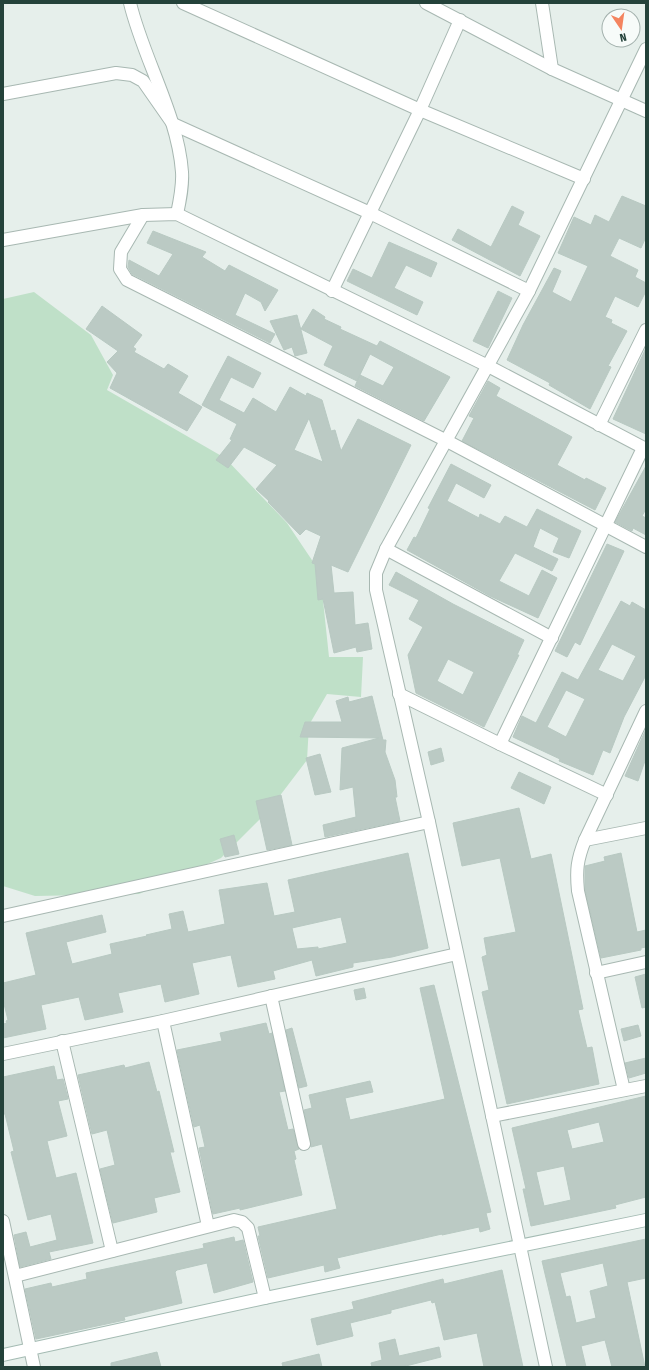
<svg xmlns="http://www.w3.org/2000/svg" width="649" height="1370" font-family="'Fira Sans Condensed',sans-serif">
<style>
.green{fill:#bfe0c8}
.building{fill:#bbcac4;stroke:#b8c9c2;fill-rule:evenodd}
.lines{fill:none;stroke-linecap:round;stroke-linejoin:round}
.street-casing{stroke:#a8b8b2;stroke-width:14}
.secondary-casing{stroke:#a4bbb3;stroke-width:14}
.street{stroke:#fff;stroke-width:12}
.secondary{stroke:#fff;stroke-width:12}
</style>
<rect width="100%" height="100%" fill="#e6efeb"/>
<polygon class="green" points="34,292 91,335 113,375 107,390 225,458 287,523 320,572 329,657 363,657 361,697 327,694 309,725 307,760 269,810 221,858 139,894 35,896 3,886 3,299"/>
<g class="building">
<polygon points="622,196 646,206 646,237 641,248 619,238 610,256 638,270 635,277 646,283 646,291 638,307 615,296 605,317 612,320 611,323 627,331 608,366 611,367 590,409 549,385 550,383 507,360 523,325 554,268 561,271 552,292 571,302 588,266 558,253 574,217 591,225 595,215 609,222"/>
<polygon points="512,206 524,212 518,225 540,236 520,276 452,240 458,229 491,247"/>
<polygon points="153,231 206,252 202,257 225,271 229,265 278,290 265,311 261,302 245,293 235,315 275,334 270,343 132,274 128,267 129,260 159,276 173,254 147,243"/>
<polygon points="389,242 437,263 431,277 406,265 394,288 423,302 417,315 347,281 353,269 372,278"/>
<polygon points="498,291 512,298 488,348 473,341"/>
<polygon points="102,306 142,335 133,347 136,349 134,352 164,369 168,364 188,376 178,393 202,407 187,431 110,388 117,373 107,362 118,351 86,329"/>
<polygon points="313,309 325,317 324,319 341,327 340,329 377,346 380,341 450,377 424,421 355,386 360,375 383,386 394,367 370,354 357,381 324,365 333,346 301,329"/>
<polygon points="297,315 307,353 295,356 292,347 284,350 270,321"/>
<polygon points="646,348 646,434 613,419"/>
<path d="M228,356L261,373L253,388L231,377L219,400L244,413L253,398L276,412L290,387L306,396L307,393L322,400L331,431L335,430L341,451L358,419L411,445L348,572L331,565L334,593L353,592L355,625L368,623L372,649L357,652L356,647L334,653L323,599L318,600L315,564L312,563L321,536L306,529L300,535L268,502L269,501L256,489L277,465L244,447L228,468L216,460L232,440L230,439L237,424L202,405ZM309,418L323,462L294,450Z"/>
<polygon points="488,381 500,388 496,396 572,437 557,465 585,480 586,478 606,488 595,510 462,441 474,418 469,416"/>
<polygon points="451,464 491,485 484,498 456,483 447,501 479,518 480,514 500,524 505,516 527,527 537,509 581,531 569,558 553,552 559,538 540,528 533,547 558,559 552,571 515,553 499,581 529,596 542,570 557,578 538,618 490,596 407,550 414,537 416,538 430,509 428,508"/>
<polygon points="646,466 646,509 642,516 646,518 646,535 633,528 632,531 615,522"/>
<polygon points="607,544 624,551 580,645 575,642 567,657 555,651"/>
<path d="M396,572L453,604L524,640L517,655H519L484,727L416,693L408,655L423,627L409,619L419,600L389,585ZM448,659L474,672L463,695L437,681Z"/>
<path d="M621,601L630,606L632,602L646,610V675L624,717L610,753L603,750L593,775L559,761L560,759L513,737L522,716L536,723L562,672L578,680ZM612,644L636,656L623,681L598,670ZM566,690L585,699L566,737L547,727Z"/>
<polygon points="372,696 383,740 386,740 385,752 395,780 397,797 395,797 400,821 325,837 323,825 356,817 353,787 340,790 342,748 379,738 300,737 305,722 342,722 336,701 348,697 349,702"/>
<polygon points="646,729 646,758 638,781 625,776"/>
<polygon points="441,748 444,761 431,765 428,752"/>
<polygon points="320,754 331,792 315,795 306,758"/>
<polygon points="519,772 551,787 544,804 511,788"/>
<polygon points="281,795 292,845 267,850 256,801"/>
<polygon points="519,808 531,859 551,854 583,1009 578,1010 587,1048 592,1047 599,1084 507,1104 482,992 489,990 482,957 487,955 484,938 516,932 500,858 462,866 453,823"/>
<polygon points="234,835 239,854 225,857 220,839"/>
<path d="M408,853L428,948L392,957L353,963V967L316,976L312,960L273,971L275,979L238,987L231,955L192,963L199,994L165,1002L161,984L118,993L123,1012L85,1020L79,997L41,1005L46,1029L3,1038V1024L7,1023L6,1021L8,1020L3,1000V983L36,975L26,933L102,915L106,932L66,942L72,964L112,954L110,944L147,936L146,935L172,929L169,914L183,911L188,932L225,924L219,890L267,883L274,916L295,912L288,880ZM341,917L347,943L318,949V947L297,949L292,928Z"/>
<polygon points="621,853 637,932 646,930 646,947 641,948 641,950 601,958 585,890 585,866 605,861 604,857"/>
<polygon points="646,974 646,1007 642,1008 635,977"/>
<polygon points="434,985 491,1212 486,1213 490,1229 480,1232 479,1227 442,1235 442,1234 337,1258 340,1268 325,1272 324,1265 268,1278 258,1236 260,1236 258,1227 337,1209 322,1144 311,1147 304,1110 312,1108 309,1095 370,1081 373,1092 345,1098 350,1120 445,1099 420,988"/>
<polygon points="364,988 366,998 356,1000 354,990"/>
<polygon points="266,1023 269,1034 272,1033 285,1091 279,1092 288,1130 293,1129 299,1149 294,1151 296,1159 294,1160 302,1195 240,1210 240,1208 213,1214 199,1148 205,1147 200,1125 194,1127 177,1050 222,1041 220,1033"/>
<polygon points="638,1025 641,1036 624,1041 621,1029"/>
<polygon points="292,1028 307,1086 299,1088 286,1030"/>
<polygon points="646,1058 646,1073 629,1078 625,1063"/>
<polygon points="149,1062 157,1092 159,1091 174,1152 170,1152 180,1192 154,1198 157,1212 113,1223 100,1169 115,1165 107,1130 92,1134 78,1075 124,1065 125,1068"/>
<polygon points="54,1066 57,1080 63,1079 68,1099 58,1101 67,1136 47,1141 56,1178 76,1173 93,1243 49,1252 51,1259 20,1267 14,1235 26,1232 30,1247 57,1240 51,1214 28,1220 11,1152 14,1151 5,1114 3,1114 3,1077"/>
<path d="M646,1096V1197L615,1205L616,1208L531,1226L523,1189H526L512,1128ZM599,1122L604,1142L572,1149L567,1130ZM564,1166L571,1200L544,1206L536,1172Z"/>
<polygon points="234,1237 235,1242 243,1240 253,1282 214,1293 207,1263 177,1270 175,1272 182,1303 124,1317 125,1320 36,1339 25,1289 51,1283 52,1287 87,1279 86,1273 204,1248 203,1244"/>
<path d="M646,1239V1278L627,1282L645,1367H612L605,1340L581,1346L586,1367H567L542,1261ZM603,1263L608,1286L590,1291L596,1318L576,1323L570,1296L566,1297L560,1273Z"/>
<polygon points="502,1270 523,1367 484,1367 477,1333 444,1340 435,1302 432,1303 431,1300 391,1310 391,1313 350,1323 353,1336 317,1345 311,1319 354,1309 352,1302 443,1279 444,1284"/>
<polygon points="395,1339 399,1356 439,1347 441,1357 402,1367 372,1367 371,1363 382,1360 379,1343"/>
<polygon points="157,1352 161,1367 111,1367 111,1363"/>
<polygon points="319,1354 322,1367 283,1367 282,1363"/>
</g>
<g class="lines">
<defs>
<g id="street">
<path d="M130,3C143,58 178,115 182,172C183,186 180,200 177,214"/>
<polyline points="183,3 420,110 584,179"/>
<polyline points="426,3 552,69 646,111"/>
<polyline points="542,3 552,69"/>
<polyline points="3,94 116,73 132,75 143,81 173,124 370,213 529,291"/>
<polyline points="143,215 121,252 120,269 127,280 447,441 646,547"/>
<polyline points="3,240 143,215 177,214 488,366 646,449"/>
<polyline points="332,291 420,110 460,20"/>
<polyline points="599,425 646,330"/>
<polyline points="386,549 552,638"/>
<polyline points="399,694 500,744 607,795"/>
<polyline points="500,744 643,448"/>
<polyline points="585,840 646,828"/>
<polyline points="3,916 429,822"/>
<polyline points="596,973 646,962"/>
<polyline points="271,996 304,1144"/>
<polyline points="163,1021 208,1226"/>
<polyline points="62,1041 112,1251"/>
<polyline points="3,1054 163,1021 457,954"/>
<path d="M624,1090L578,891C576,870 577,860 585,840L646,711"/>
<polyline points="492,1116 646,1086"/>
<polyline points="3,1221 34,1367"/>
<polyline points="15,1276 234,1220 242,1222 248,1228 265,1298"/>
<polyline points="546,1367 429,822 376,590 376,573 386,549 529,291 646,49"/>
</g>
<polyline id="secondary" points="3,1355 265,1298 646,1220"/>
</defs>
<use href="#street" class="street-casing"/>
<use href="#secondary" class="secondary-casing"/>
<use href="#street" class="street"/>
<use href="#secondary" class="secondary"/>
</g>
<rect width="649" height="1370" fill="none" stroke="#24423a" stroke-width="8"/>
<g transform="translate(621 28) rotate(167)"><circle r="19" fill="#f7fbf9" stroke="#a3b1ad"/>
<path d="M0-3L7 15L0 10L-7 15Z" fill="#f4845f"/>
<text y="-6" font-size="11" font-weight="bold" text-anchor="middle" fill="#24423a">N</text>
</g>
</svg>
